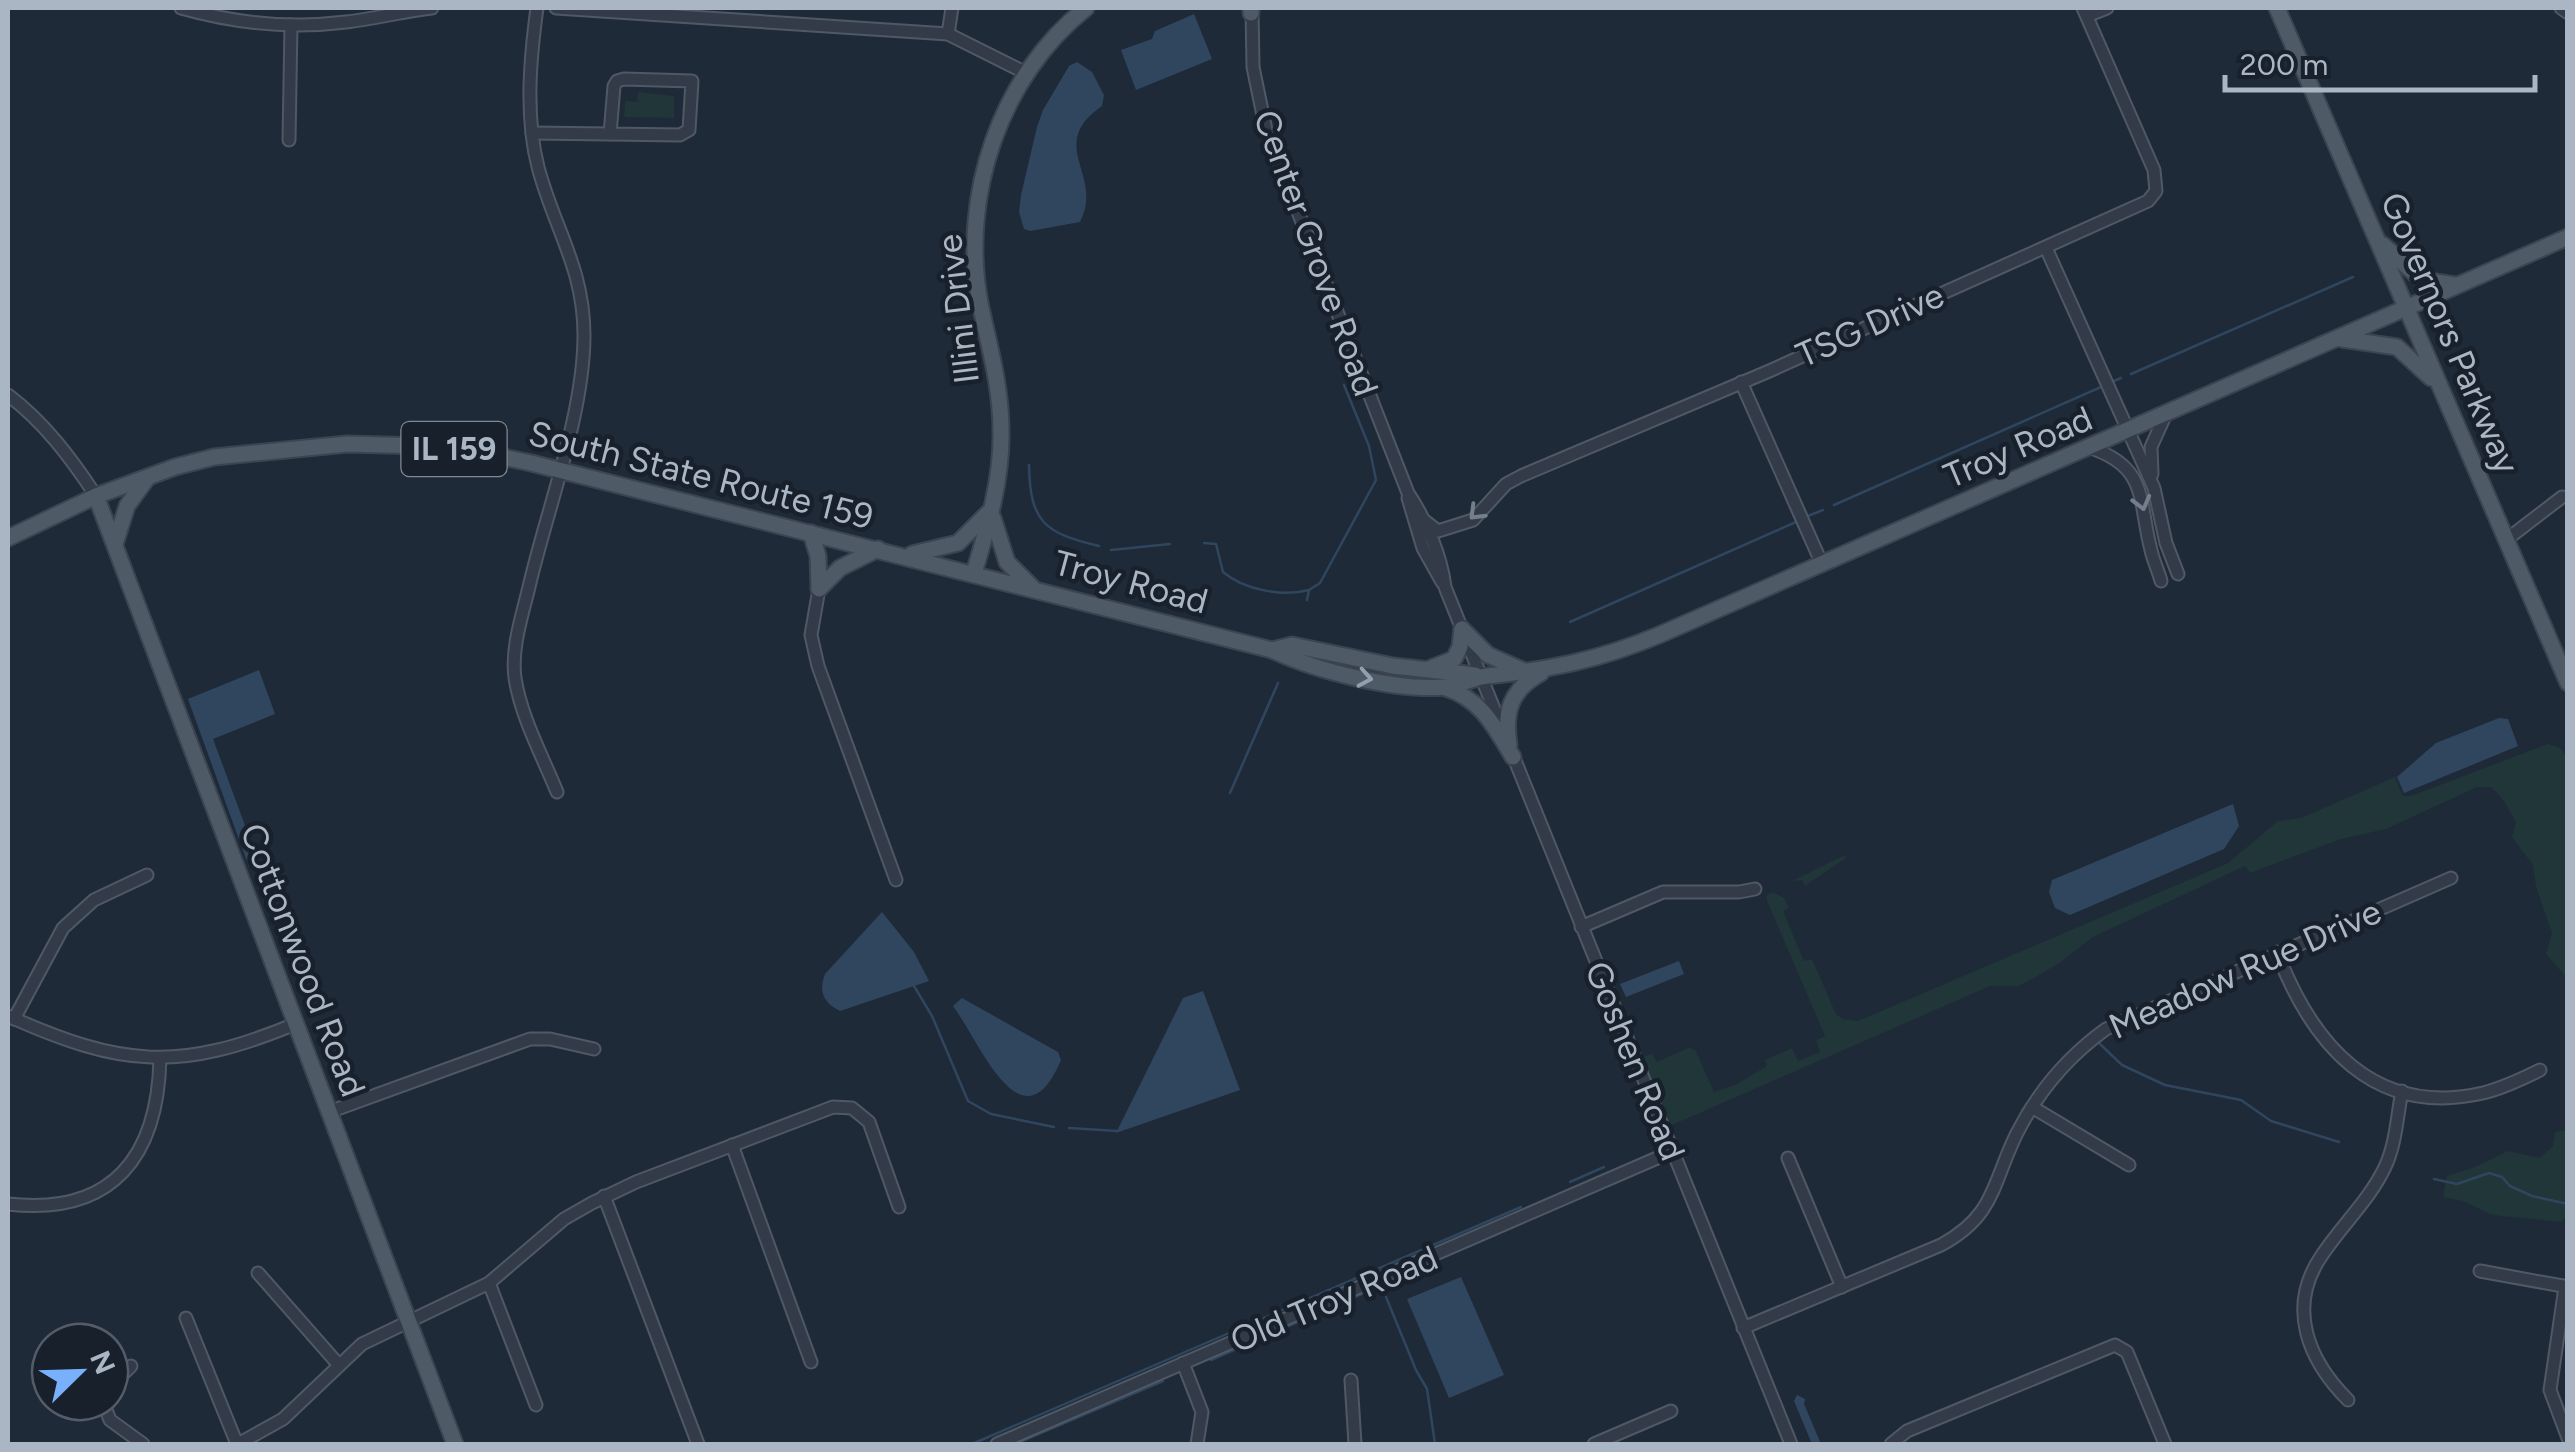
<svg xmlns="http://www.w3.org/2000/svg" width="2575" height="1452" font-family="Figtree,sans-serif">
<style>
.green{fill:#203638}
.water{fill:#30465f}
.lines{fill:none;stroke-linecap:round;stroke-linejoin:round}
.stream{stroke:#30465f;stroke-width:2.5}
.minor-casing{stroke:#4f5965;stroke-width:15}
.major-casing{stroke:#3b4450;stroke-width:19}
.minor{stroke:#323b47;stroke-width:11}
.major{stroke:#4f5a67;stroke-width:15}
.oneway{stroke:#757f8c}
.oneway2{stroke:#949fad}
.labels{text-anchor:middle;stroke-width:9;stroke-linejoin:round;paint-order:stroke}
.shield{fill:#18202b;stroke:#7f8996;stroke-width:2.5}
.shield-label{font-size:32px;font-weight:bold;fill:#abb6c4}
.street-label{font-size:35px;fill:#abb6c4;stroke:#18202b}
</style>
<rect width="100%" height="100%" fill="#1e2a37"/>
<g class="green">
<polygon points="638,92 674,96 674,118 624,117 625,101 637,102"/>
<polygon points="2548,744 2560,748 2567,757 2567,978 2546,954 2552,933 2536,887 2533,865 2512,837 2516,822 2504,801 2491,787 2477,787 2386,829 2341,839 2250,873 2245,866 2093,937 2058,964 2019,986 1990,986 1670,1126 1643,1057 1652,1054 1657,1062 1690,1047 1692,1050 1695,1049 1714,1092 1735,1085 1767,1066 1765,1060 1792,1048 1798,1061 1820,1052 1816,1040 1825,1036 1767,901 1767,895 1773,892 1784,898 1789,908 1783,911 1804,961 1812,959 1836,1014 1843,1019 1858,1021 2228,863 2278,821 2301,818 2395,777 2403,796 2411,796"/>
<polygon points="1845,855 1846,858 1805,886 1802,880 1793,881"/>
<polygon points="2567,1130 2567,1215 2562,1222 2492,1215 2463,1201 2443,1197 2447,1176 2475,1167 2508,1151 2540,1158 2553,1146 2555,1132"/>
</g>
<g class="water">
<polygon points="1194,14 1212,59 1136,90 1121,50 1152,39 1155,31"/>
<path d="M1077,62L1092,72L1104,95L1102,106C1045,145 1105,175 1080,222L1030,231L1024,229L1019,212L1021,195L1037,127L1043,110L1069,66Z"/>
<polygon points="259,670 275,714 213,739 259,863 249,867 188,699"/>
<polygon points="2499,718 2508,719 2518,746 2404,793 2397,777 2436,743"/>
<polygon points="2233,804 2239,826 2224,849 2070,915 2055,908 2049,892 2052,880"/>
<path d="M882,912L914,952L929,981L840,1011C824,1003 818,992 825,974Z"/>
<polygon points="1679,961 1684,974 1626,997 1620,984"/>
<polygon points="1203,991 1240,1090 1116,1133 1183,998"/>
<path d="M962,998L1058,1052L1061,1060C1022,1153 979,1040 953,1006Z"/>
<polygon points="1461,1277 1504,1375 1449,1398 1407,1299"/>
<polygon points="1797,1395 1805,1399 1804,1404 1821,1444 1812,1444 1794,1401"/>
</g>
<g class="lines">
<g class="stream">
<polyline points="2131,374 2353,277"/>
<polyline points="2114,381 2121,378"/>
<path d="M1029,465C1030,522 1044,533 1099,546"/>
<polyline points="1834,505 2101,387"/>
<polyline points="1808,516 1823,510"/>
<path d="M1204,543L1216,544L1223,572C1244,590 1283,597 1309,590"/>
<polyline points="1111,550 1170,544"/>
<polyline points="1307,600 1309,590 1320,583 1376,480 1369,446 1344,385"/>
<polyline points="1570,622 1796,522"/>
<polyline points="1230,793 1278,683"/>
<polyline points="914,986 932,1016 968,1101 991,1114 1054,1127"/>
<polyline points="2100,1044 2122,1065 2165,1085 2241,1100 2271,1121 2339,1142"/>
<polyline points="1069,1128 1117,1131"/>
<polyline points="2434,1179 2457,1184 2489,1173 2502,1177 2510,1186 2532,1196 2568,1204"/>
<polyline points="1570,1182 1604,1167"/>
<polyline points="1386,1297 1416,1370 1427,1389 1435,1444"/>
<polyline points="1211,1360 1380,1286"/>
<polyline points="972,1444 1521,1207"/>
<polyline points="1015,1444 1163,1381"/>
</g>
<defs>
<g id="minor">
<path d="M181,8C234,23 290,29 346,22C375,19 403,11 432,8"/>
<path d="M537,8C530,59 525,116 538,167C554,228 584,268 584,335C584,414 547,509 529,587C522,616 511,648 515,678C521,717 542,755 557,792"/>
<polyline points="556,8 948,34 1026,73"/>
<path d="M1252,8L1253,67L1266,130L1408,493C1426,520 1441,555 1445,587L1505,736"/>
<polyline points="2561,8 2568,13"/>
<polyline points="2087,16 2107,8"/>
<polyline points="948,34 952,8"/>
<polygon points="624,79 692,81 689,130 680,135 610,134 614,86 617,81"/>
<polyline points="532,133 610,134"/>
<polyline points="289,140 291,25"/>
<polyline points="2046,248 2154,488 2166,543 2178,574"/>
<polyline points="1741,382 1822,564"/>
<path d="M8,395C44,422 71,458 96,496"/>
<path d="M2091,448C2149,468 2138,501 2151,550C2153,560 2158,570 2161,581"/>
<polyline points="2152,474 2151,447 2165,416"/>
<polyline points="1408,498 1423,548 1442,582"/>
<polyline points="1425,521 1438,531 1473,520 1506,484 1521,476 1767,372 2148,201 2156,191 2154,170 2083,8"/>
<polyline points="2506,540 2562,497"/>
<polyline points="819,589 811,635 818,666 896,880"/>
<polyline points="1512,753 1791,1444"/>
<polyline points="1581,927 1663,892 1739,892 1755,889"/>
<path d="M2277,952C2312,1044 2374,1118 2483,1093C2503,1088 2522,1079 2540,1070"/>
<path d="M8,1016C122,1067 179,1072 295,1024"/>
<polyline points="14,1019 63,928 94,900 147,875"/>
<polyline points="2032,1107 2129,1165"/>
<polyline points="329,1112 530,1039 550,1039 594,1049"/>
<polyline points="732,1145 811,1362"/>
<polyline points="1788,1158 1842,1287"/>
<polyline points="604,1196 698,1444"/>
<path d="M8,1204C113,1216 158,1156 160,1058"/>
<polyline points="2480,1271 2568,1287"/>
<polyline points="258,1273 338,1364"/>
<polyline points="489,1283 536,1405"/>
<polyline points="2565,1287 2550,1390 2568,1438"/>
<polyline points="186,1318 237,1444"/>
<path d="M1743,1328L1941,1245C1996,1215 1992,1183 2017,1133C2039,1090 2067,1057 2106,1029L2451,878"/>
<polyline points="1183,1363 1202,1412 1197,1444"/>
<polyline points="1351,1380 1355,1444"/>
<polyline points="110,1387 131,1366"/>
<path d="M2348,1400C2308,1360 2286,1307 2322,1255C2342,1225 2370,1199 2385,1167C2396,1144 2397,1116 2402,1091"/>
<polyline points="103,1402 110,1420 143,1444"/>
<polyline points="238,1444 283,1419 362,1344 489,1283 564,1219 592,1203 636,1182 833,1107 852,1108 869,1122 899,1207"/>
<polyline points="997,1444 1671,1152"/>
<polyline points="1594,1444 1671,1411"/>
<polyline points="1891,1444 1907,1431 2115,1345 2127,1352 2165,1444"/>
</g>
<g id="major">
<polyline points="1251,8 1251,13"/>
<polyline points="2277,8 2568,683"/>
<polyline points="2383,245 2422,280 2455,285"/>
<polyline points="2342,339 2397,347 2431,378"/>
<polyline points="96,496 455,1444"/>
<polyline points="993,518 1007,562 1032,587"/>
<polyline points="811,533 818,556 819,588"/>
<path d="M8,538L96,496L175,467L214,457L347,444L426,446L479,452L531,463L1272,650C1316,671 1395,691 1444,687C1459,686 1473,677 1488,676C1553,669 1599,660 1659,635L2568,237"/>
<polyline points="115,544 127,506 148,477"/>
<polyline points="912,554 958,543 989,512"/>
<path d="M974,573C988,526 1002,479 1001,431C1001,386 989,346 980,303C960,196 1000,76 1086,8"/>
<polyline points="819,589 840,568 878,549"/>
<polyline points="1462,629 1488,655 1522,670"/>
<polyline points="1272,650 1292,645 1393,666 1475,675"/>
<polyline points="1431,668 1454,659 1460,647 1462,629"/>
<path d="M1446,688C1482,700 1494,726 1513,757"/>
<path d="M1509,745C1504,712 1510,690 1541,673"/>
</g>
</defs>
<use href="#minor" class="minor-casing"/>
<use href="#major" class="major-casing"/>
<use href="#minor" class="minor"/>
<use href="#major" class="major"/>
</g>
<defs><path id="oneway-chevron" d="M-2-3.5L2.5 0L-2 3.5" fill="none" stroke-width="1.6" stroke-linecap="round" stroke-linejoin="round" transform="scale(2.5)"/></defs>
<g class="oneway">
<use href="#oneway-chevron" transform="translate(2142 503) rotate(75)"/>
<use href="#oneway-chevron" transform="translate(1476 513) rotate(135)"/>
</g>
<use class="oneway2" href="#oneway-chevron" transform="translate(1365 678) rotate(10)"/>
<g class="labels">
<rect class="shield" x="401.5" y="422" width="105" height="54" rx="8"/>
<g class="shield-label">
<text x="454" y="460">IL 159</text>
</g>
<g class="street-label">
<text transform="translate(1316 253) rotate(70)" y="12">Center Grove Road</text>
<text transform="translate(958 309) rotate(-97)" y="12">Illini Drive</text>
<text transform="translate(1870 325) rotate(-24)" y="12">TSG Drive</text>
<text transform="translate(2450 333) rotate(67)" y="12">Governors Parkway</text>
<text transform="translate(2018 447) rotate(-23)" y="12">Troy Road</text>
<text transform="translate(701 475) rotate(14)" y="12">South State Route 159</text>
<text transform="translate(1131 582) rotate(15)" y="12">Troy Road</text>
<text transform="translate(303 960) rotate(69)" y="12">Cottonwood Road</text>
<text transform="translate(2245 969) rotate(-24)" y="12">Meadow Rue Drive</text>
<text transform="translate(1635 1061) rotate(68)" y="12">Goshen Road</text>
<text transform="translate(1334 1299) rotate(-23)" y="12">Old Troy Road</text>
</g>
</g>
<rect width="2575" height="1452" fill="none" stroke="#abb6c4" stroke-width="20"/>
<g transform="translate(80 1372) rotate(67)"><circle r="48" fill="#18202b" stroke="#535c68" stroke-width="2.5"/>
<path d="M0-8L18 38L0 25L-18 38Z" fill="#79b0fc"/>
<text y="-15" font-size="28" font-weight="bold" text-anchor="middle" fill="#abb6c4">N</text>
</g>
<path d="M2225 75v15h310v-15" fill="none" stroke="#abb6c4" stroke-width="5"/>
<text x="2240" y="75" font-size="30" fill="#abb6c4" stroke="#18202b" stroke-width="8" paint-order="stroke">200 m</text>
</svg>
